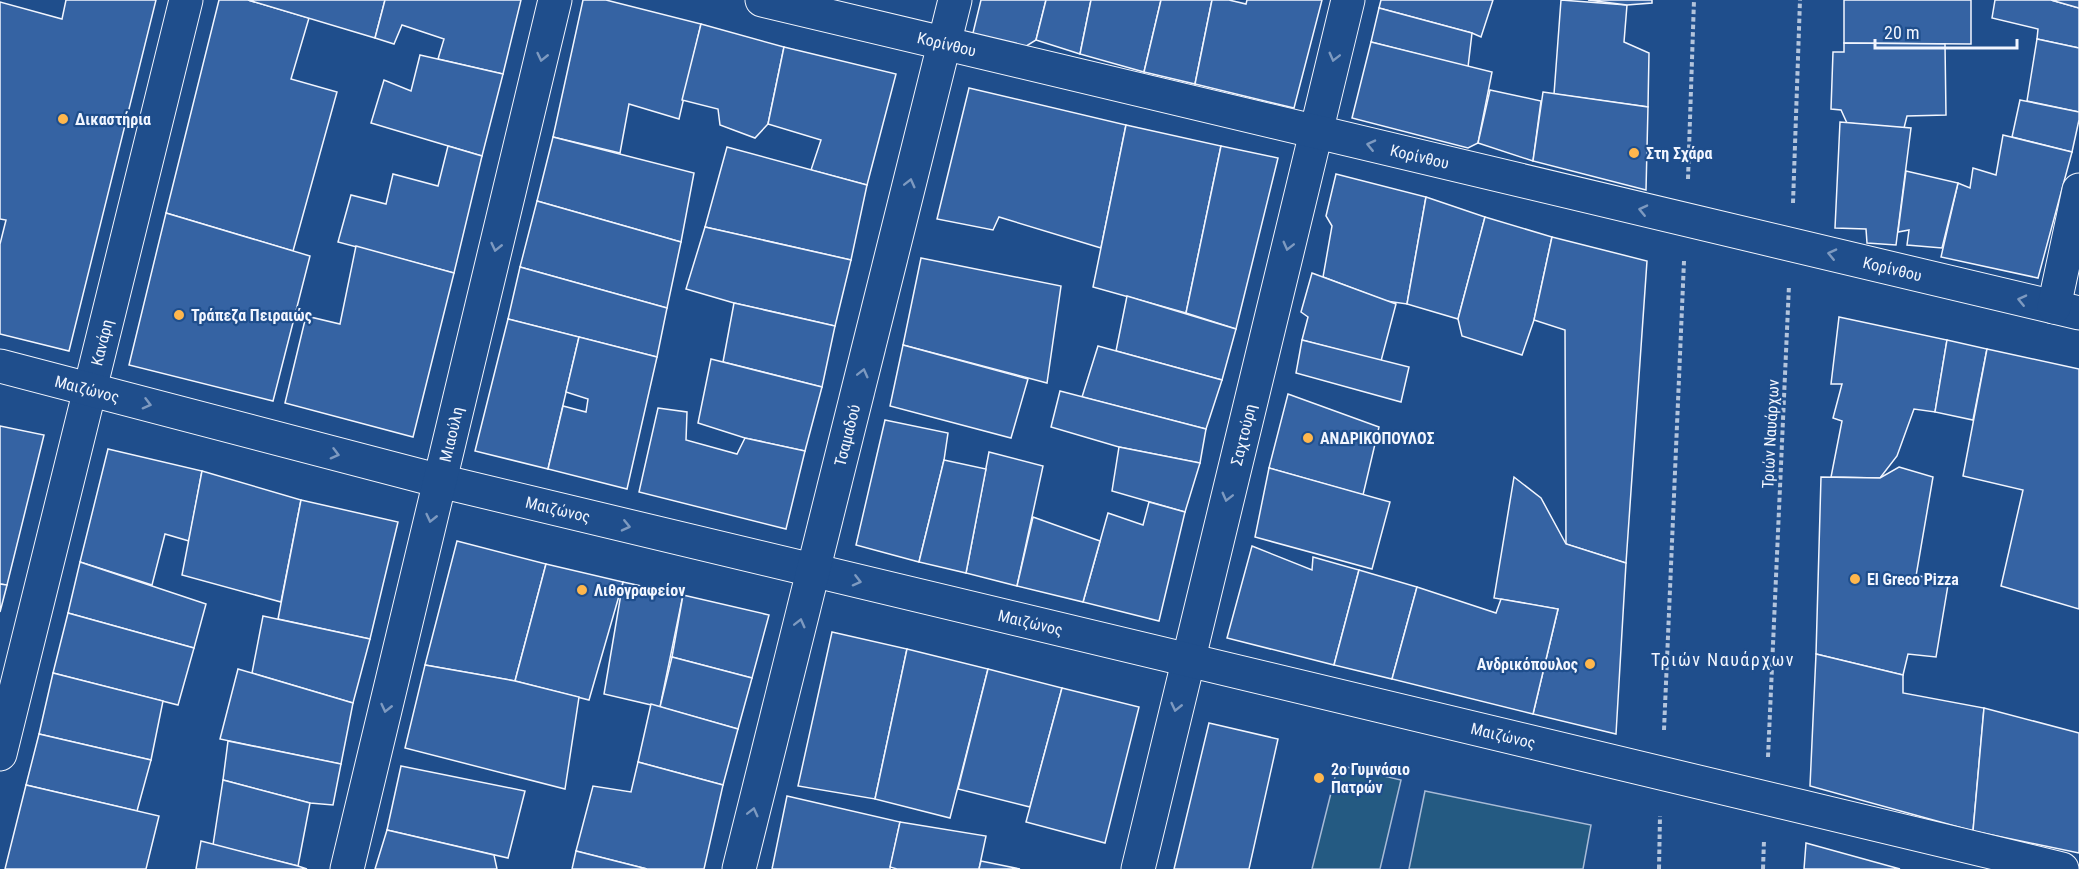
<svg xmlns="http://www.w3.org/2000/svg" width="2079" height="869" font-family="'Roboto Condensed',sans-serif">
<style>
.green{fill:#245a82;stroke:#a8bbd7;stroke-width:1.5}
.building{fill:#3563a3;stroke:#f2f6ff;stroke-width:1.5}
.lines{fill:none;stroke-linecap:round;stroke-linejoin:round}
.street-casing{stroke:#f2f6ff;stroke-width:35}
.secondary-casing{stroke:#f2f6ff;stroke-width:35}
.path{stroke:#b3c4dc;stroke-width:4;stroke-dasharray:4.5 3;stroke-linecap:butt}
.street{stroke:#1f4e8c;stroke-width:33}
.secondary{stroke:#1f4e8c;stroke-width:33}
.oneway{stroke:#7e9ac0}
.poi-dot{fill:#ffb74d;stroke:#1f4e8c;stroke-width:2}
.labels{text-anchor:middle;stroke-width:4.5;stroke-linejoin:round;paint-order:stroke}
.street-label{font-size:16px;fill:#f2f6ff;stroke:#1f4e8c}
.poi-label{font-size:16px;font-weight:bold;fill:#f2f6ff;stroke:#1f4e8c;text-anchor:start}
.neighbourhood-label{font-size:18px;letter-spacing:1.5px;fill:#f2f6ff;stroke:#1f4e8c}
</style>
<rect width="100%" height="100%" fill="#1f4e8c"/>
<g class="green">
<polygon points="1338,765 1401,780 1380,869 1312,869"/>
<polygon points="1425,791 1591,825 1583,869 1409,869"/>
</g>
<g class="building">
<polygon points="66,0 156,0 69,351 0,334 0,244 6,220 0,219 0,2 62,19"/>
<polygon points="219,0 248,0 309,18 291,79 337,92 293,251 166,213"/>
<polygon points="248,0 385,0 375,38"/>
<polygon points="385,0 521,0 503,74 438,59 444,39 402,25 394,44 375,38"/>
<polygon points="583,0 606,0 701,24 679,119 629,104 620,153 553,137"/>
<polygon points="981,0 1046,0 1036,40 1020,50 972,37"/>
<polygon points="1046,0 1091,0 1080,54 1036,40"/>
<polygon points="1091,0 1161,0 1144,72 1080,54"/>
<polygon points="1161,0 1212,0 1195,84 1144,72"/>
<polygon points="1212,0 1229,0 1246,4 1247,0 1322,0 1294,108 1195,84"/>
<polygon points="1381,0 1493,0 1481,37 1472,33 1379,8"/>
<polygon points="1561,0 1627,5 1624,42 1649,53 1648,107 1554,94"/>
<polygon points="1588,0 1652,0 1652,3 1627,5"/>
<polygon points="1844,0 1971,0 1971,44 1844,43"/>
<polygon points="1995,0 2051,0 2079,8 2079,48 2037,39 2038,29 1992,18"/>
<polygon points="2051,0 2079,0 2079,8"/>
<polygon points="1379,8 1472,33 1468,67 1371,42"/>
<polygon points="701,24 784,47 768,124 755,138 720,125 718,109 682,100"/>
<polygon points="2037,39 2079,48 2079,112 2027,101"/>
<polygon points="1371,42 1492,72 1478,143 1468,148 1352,118"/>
<polygon points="1844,43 1945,44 1946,115 1907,116 1904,128 1847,123 1841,110 1831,109 1833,52 1844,52"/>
<polygon points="784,47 896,74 867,185 811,170 821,140 768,124"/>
<polygon points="420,55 503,74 482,156 371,123 384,80 411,91"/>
<polygon points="969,88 1126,125 1101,248 999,217 993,230 937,219"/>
<polygon points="1490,90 1541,101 1533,161 1478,143"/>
<polygon points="1543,92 1648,107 1646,190 1533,161"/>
<polygon points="2020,100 2079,112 2079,120 2072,152 2012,137"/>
<polygon points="1840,122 1911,128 1896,245 1867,243 1866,229 1835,228"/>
<polygon points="1126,125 1221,146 1186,313 1093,287"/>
<polygon points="2003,135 2072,152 2038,278 1941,257 1958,183 1970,188 1973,168 1996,175"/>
<polygon points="553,137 694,173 681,242 537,201"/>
<polygon points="448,146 482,156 454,273 338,242 351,195 386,204 393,174 438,186"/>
<polygon points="1221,146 1278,158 1236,329 1186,313"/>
<polygon points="727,147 867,185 851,260 705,227"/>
<polygon points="1906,171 1958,183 1942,248 1907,245 1909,230 1898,232"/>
<polygon points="1336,174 1426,197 1407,304 1386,301 1323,277 1332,226 1326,216"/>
<polygon points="1426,197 1485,217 1458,319 1407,304"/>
<polygon points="537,201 681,242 667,308 520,267"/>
<polygon points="166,213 310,256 273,401 129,365"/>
<polygon points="1485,217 1552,237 1534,320 1522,355 1462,336 1458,319"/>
<polygon points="705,227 851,260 835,326 734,303 686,289"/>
<polygon points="1552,237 1647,261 1626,563 1566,544 1565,330 1534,320"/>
<polygon points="356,246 454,273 413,437 285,403 306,316 340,324"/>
<polygon points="921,258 1061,286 1047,383 903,345"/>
<polygon points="520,267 667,308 657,357 508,319"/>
<polygon points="1312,273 1396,304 1381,361 1302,340 1308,317 1301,312"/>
<polygon points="1127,296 1236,329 1222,380 1116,351"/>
<polygon points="734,303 835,326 822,387 723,362"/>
<polygon points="1839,317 1947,340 1935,412 1914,409 1897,456 1880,478 1831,477 1842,421 1833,418 1842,384 1831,384"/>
<polygon points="508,319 579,337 548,469 475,451"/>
<polygon points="579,337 657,357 627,489 548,469 563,406 586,412 588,399 566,392"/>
<polygon points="1302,340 1409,367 1401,402 1296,373"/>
<polygon points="1947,340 1987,349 1973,420 1935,412"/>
<polygon points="903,345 1028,379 1011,438 890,406"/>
<polygon points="1098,346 1222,380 1206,429 1082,397"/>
<polygon points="1987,349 2079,369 2079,609 2001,586 2023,490 1963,476"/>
<polygon points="711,359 822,387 805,451 745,438 698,423"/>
<polygon points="1060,391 1206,429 1200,463 1119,447 1051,427"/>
<polygon points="1288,394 1379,427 1363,495 1269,468"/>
<polygon points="658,408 687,412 686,440 737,454 745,438 805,451 786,529 639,492"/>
<polygon points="885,420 948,433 944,460 919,562 856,545"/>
<polygon points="0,426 44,435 7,585 0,584"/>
<polygon points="1119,447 1200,463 1185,512 1112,491"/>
<polygon points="108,449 202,471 189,541 165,534 152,585 80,562"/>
<polygon points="989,452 1043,466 1017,586 966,573"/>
<polygon points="944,460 986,469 966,573 919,562"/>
<polygon points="1899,467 1933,477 1916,576 1949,579 1936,657 1908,654 1903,675 1816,654 1821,477 1880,478"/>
<polygon points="1269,468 1390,502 1372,569 1255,537"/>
<polygon points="202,471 301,500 281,602 182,575"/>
<polygon points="1514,477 1541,498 1566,544 1626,563 1616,734 1533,714 1558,609 1494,598"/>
<polygon points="301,500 398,522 370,639 278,619"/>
<polygon points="1149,502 1185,512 1159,621 1083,602 1108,513 1143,525"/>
<polygon points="1033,517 1100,541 1083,602 1017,586"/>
<polygon points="457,541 546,564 515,681 425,665"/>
<polygon points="1252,546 1312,570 1313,557 1359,570 1334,665 1227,638"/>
<polygon points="80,562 206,604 194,648 68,613"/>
<polygon points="546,564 623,582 589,700 515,681"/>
<polygon points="1359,570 1417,587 1392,679 1334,665"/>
<polygon points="623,582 683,595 660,707 604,694"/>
<polygon points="0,584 7,585 0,612"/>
<polygon points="1417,587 1496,613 1501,599 1558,609 1533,714 1392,679"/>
<polygon points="683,595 769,615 752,678 672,657"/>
<polygon points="68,613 194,648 178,705 53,673"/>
<polygon points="263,616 370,639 353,703 252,673"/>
<polygon points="832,632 907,649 875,799 798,786"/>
<polygon points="907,649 988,669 950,818 875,799"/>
<polygon points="1816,654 1903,675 1903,693 1984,708 1973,831 1810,786"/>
<polygon points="672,657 752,678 738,729 660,707"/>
<polygon points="425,665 515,681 579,697 565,789 405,748"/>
<polygon points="238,669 353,703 341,764 220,739"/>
<polygon points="988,669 1062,688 1030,807 958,789"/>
<polygon points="53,673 163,701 151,760 39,734"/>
<polygon points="1062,688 1139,707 1105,843 1026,822"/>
<polygon points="651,704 738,729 723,785 638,762"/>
<polygon points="1984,708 2079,733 2079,853 1973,831"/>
<polygon points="1209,723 1278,739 1249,869 1174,869"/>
<polygon points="39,734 151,760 137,811 26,785"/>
<polygon points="228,741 341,764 333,805 310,803 223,780"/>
<polygon points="638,762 723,785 704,869 647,869 576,851 593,786 631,792"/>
<polygon points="401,766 525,791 508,858 387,830"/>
<polygon points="223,780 310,803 298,866 213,845"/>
<polygon points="26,785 159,816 146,869 5,869"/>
<polygon points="787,796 900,822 890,869 772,869"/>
<polygon points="900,822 986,836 979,869 897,869 890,867"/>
<polygon points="387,830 494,855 497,869 375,869"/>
<polygon points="201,841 298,866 307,869 196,869"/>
<polygon points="1806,843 1900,869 1804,869"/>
<polygon points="576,851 647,869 572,869"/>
<polygon points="981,861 1020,869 979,869"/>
</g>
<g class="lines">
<defs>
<g id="street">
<path id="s1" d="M0,754L186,0"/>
<path id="s2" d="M1138,869L1348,0"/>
</g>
<g id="secondary">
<path id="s3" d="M762,0L2079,313"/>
<polyline points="2054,307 2079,190"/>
<path id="s4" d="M0,366L440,481L2062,869"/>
<path id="s5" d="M347,869L555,0"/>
<path id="s6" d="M739,869L955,0"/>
</g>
</defs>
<use href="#street" class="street-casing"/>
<use href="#secondary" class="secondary-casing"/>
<g class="path">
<polyline points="1688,179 1694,0"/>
<polyline points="1793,203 1800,0"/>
<polyline points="1664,730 1684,261"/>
<polyline points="1768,757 1789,285"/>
<polyline points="1659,869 1660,816"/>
<polyline points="1763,869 1764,840"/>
</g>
<use href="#street" class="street"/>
<use href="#secondary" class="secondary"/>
</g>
<defs><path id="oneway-chevron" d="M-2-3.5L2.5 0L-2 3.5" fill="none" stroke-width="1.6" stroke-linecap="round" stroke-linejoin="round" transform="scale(1.5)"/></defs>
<g class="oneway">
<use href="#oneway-chevron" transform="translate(542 57) rotate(103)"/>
<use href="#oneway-chevron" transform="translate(1334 57) rotate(104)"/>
<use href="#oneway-chevron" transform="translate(1371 145) rotate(-167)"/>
<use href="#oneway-chevron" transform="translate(910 183) rotate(-76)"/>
<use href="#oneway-chevron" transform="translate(1643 210) rotate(-167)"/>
<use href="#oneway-chevron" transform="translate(1288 246) rotate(104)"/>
<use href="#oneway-chevron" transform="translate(496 247) rotate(103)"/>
<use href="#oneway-chevron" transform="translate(1832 254) rotate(-167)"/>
<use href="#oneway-chevron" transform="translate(2022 300) rotate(-167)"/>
<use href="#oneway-chevron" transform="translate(863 373) rotate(-76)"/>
<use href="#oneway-chevron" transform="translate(147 404) rotate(15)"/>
<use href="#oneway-chevron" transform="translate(335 454) rotate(15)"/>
<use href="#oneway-chevron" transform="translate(1227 497) rotate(104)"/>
<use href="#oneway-chevron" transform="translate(431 518) rotate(103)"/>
<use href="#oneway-chevron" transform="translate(626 526) rotate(13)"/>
<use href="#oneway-chevron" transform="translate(857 581) rotate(14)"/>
<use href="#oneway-chevron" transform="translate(800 623) rotate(-76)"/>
<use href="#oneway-chevron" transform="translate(1176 707) rotate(103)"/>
<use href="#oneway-chevron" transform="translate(386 708) rotate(103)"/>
<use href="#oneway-chevron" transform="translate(753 812) rotate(-76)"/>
</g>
<g class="poi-dot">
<circle cx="63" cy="119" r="6"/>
<circle cx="1634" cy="153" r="6"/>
<circle cx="179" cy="315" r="6"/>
<circle cx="1308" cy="438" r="6"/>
<circle cx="1855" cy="579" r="6"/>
<circle cx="582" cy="590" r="6"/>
<circle cx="1590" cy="664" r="6"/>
<circle cx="1319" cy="778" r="6"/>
</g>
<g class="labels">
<g class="street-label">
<text dy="6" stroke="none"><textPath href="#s3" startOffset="190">Κορίνθου</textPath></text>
<text dy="6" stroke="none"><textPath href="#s3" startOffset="676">Κορίνθου</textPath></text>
<text dy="6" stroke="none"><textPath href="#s3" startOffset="1162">Κορίνθου</textPath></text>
<text dy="6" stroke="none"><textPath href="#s1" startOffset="424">Κανάρη</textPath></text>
<text dy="6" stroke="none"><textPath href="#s4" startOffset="90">Μαιζώνος</textPath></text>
<text dy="6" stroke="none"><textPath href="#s5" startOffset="447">Μιαούλη</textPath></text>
<text dy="6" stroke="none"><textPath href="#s2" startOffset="447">Σαχτούρη</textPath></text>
<text transform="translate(1770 434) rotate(-87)" y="6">Τριών Ναυάρχων</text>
<text dy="6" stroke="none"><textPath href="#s6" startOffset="447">Τσαμαδού</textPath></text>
<text dy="6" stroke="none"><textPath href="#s4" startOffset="576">Μαιζώνος</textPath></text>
<text dy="6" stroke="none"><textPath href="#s4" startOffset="1062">Μαιζώνος</textPath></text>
<text dy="6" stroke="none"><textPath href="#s4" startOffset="1548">Μαιζώνος</textPath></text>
</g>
<g class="poi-label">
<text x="75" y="125">Δικαστήρια</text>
<text x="1646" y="159">Στη Σχάρα</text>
<text x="191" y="321">Τράπεζα Πειραιώς</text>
<text x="1320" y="444">ΑΝΔΡΙΚΟΠΟΥΛΟΣ</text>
<text x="1867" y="585">El Greco Pizza</text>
<text x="594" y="596">Λιθογραφείον</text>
<text x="1578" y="670" text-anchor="end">Ανδρικόπουλος</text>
<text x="1331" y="775">2ο Γυμνάσιο<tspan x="1331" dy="18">Πατρών</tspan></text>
</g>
<g class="neighbourhood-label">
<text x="1723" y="666">Τριών Ναυάρχων</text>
</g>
</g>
<path d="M1875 39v9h142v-9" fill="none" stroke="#f2f6ff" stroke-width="3"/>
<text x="1884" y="39" font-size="18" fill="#f2f6ff" stroke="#1f4e8c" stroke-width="4.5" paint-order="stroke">20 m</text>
</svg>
